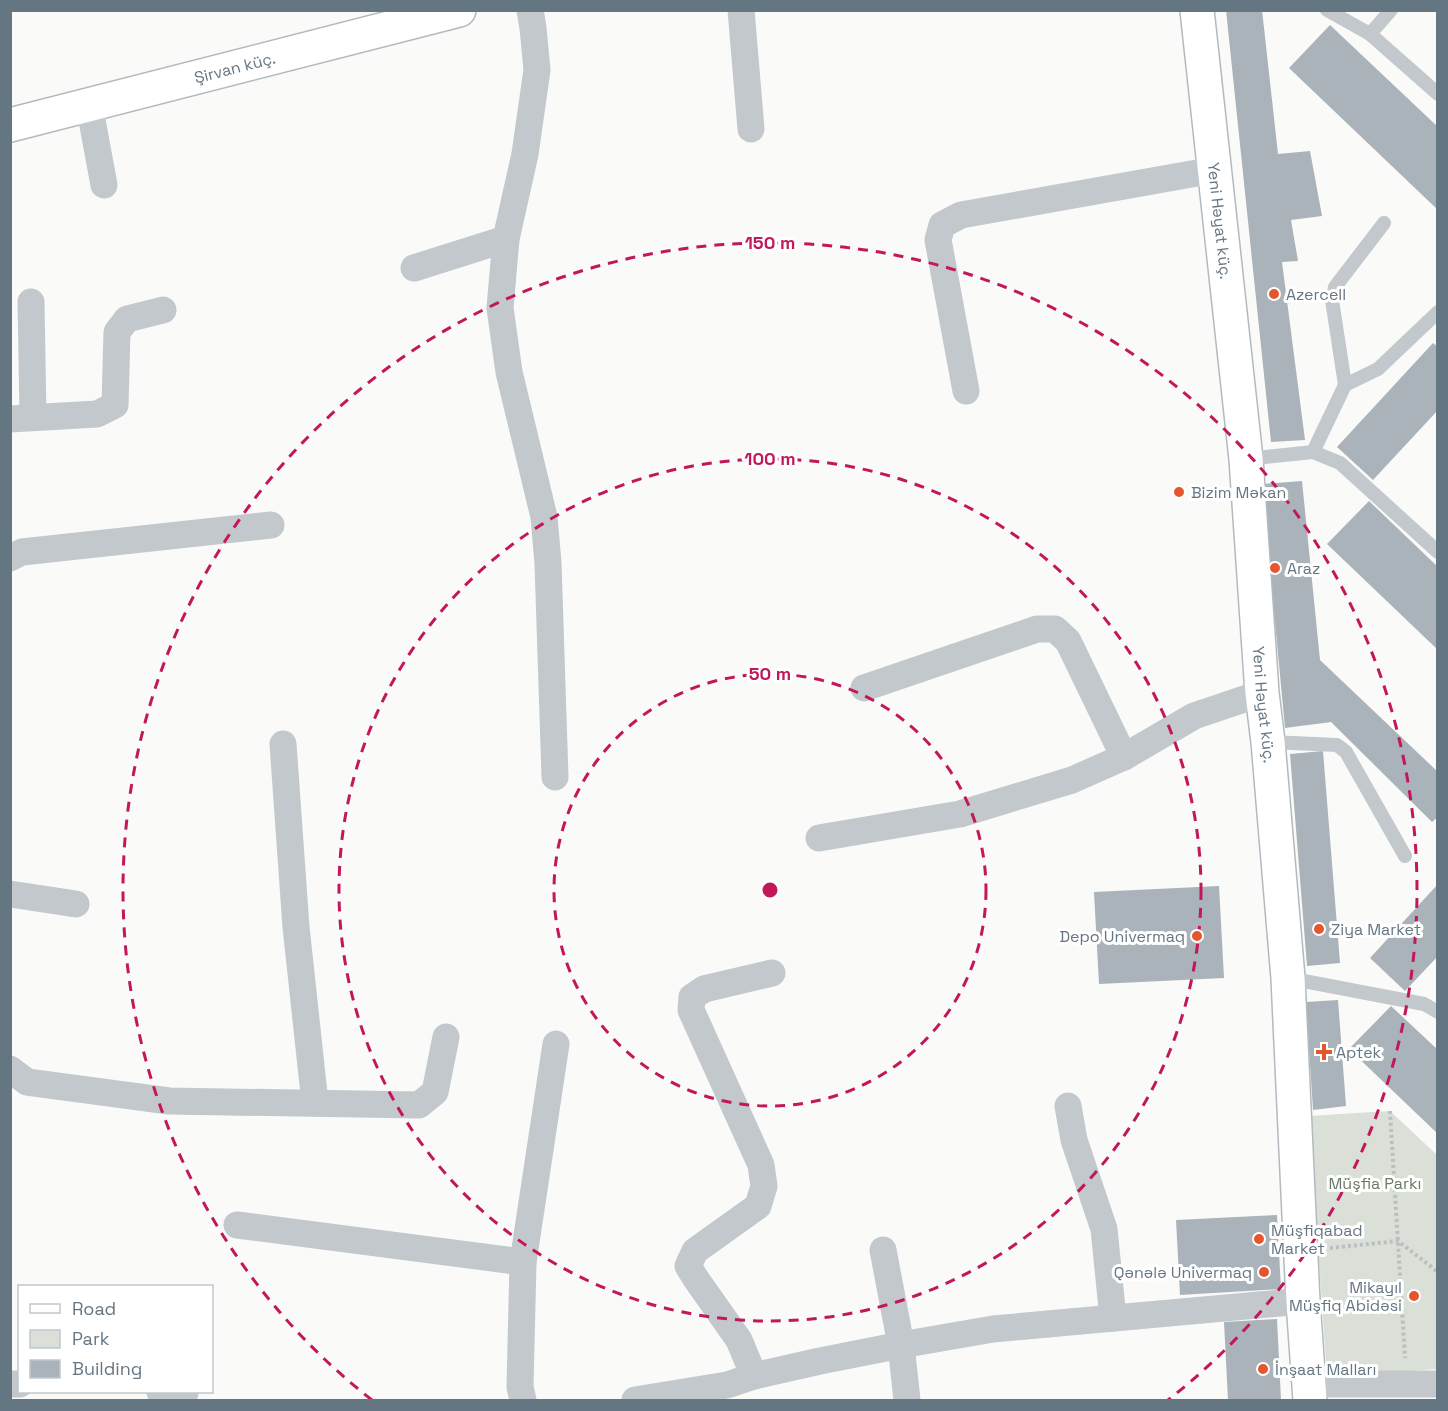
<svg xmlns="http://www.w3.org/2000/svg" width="1448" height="1411" font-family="'Space Grotesk',sans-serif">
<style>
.green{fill:#dadfd7}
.building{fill:#aab3b9}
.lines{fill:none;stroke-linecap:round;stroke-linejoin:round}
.secondary-casing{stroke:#b3babf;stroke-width:36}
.path{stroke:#bbbfc2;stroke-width:4;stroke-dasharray:3 3;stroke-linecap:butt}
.lane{stroke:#c3c8cc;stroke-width:14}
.street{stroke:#c3c8cc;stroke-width:27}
.secondary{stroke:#fff;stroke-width:33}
.ring{fill:none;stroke:#c2185b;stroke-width:3;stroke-dasharray:10 8}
.poi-dot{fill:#e4572e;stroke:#fff;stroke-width:2}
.labels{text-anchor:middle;stroke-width:6;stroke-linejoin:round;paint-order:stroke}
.street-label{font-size:16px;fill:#657683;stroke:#fff}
.poi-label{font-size:16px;fill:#657683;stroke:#fff;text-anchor:start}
.park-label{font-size:16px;fill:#687a64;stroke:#fff}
.centre{fill:#c2185b;stroke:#fff;stroke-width:3}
.ring-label{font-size:18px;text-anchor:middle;font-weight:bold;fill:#c2185b;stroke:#fff;stroke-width:6;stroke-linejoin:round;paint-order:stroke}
</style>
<rect width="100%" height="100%" fill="#fafaf8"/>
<polygon class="green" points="1390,1111 1437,1155 1437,1369 1327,1377 1309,1116"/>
<g class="building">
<polygon points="1226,10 1262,10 1278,154 1310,151 1322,216 1291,220 1298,261 1282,262 1305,440 1271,442"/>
<polygon points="1330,25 1438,127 1438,210 1289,68"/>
<polygon points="1433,343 1438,347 1438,410 1373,480 1337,447"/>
<polygon points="1302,481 1320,660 1438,772 1438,817 1432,822 1331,722 1285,728 1262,484"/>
<polygon points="1369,501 1438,567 1438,650 1327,544"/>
<polygon points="1323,751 1340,963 1307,966 1290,754"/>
<polygon points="1438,884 1438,956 1405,991 1370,958"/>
<polygon points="1219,886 1224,978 1099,984 1094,892"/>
<polygon points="1338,1000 1346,1106 1313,1110 1306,1002"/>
<polygon points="1391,1006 1438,1050 1438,1134 1349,1049"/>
<polygon points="1277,1215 1281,1289 1180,1295 1176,1220"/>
<polygon points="1277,1319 1281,1400 1228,1400 1224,1322"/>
</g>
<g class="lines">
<defs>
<g id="secondary">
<path id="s1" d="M1197,10L1246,459L1262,693L1268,742L1288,978L1303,1301L1310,1400"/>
<path id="s2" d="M10,125L459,10"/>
</g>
</defs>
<use href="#secondary" class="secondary-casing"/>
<g class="path">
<polyline points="1390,1111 1405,1358"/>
<polyline points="1330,1248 1398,1241 1438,1272"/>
</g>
<g class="lane">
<polyline points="1327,10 1370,34 1438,94"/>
<polyline points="1370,34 1391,10"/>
<polyline points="1345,385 1332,300 1335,287 1384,223"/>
<polyline points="1313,452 1345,385 1378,369 1438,312"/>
<polyline points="1246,459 1313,452 1340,463 1438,552"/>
<polyline points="1268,742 1337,745 1346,752 1405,856"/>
<polyline points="1288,978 1424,1004 1438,1012"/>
</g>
<g class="street">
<polyline points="530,10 533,28 537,70 525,154 506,239 500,308 509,372 544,517 548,563 555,777"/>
<polyline points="741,10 751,129"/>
<polyline points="89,104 104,185"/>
<polyline points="414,268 506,239"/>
<polyline points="31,302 33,417"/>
<polyline points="966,391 938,240 942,225 961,215 1214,170"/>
<polyline points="10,419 97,414 115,405 117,332 127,319 163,310"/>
<polyline points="10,558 22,552 271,525"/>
<polyline points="864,688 1037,629 1055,629 1068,641 1124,757"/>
<polyline points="283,744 296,927 315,1103"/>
<polyline points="819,838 960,814 1072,780 1124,757 1194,716 1262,693"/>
<polyline points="10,894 76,904"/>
<polyline points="10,1069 27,1082 169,1101 419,1105 435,1092 446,1037"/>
<polyline points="1068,1106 1074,1140 1104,1229 1113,1318"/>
<polyline points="237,1225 523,1262"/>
<polyline points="883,1250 901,1345 907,1400"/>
<polyline points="754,1376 739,1340 696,1279 688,1266 695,1251 758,1206 764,1186 761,1165 691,1010 692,997 704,989 772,973"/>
<polyline points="10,1384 20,1384"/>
<polyline points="1309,1384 1438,1384"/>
<polyline points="160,1392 185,1393"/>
<polyline points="523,1400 520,1387 523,1262 556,1044"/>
<polyline points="635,1400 727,1385 754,1376 820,1361 901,1345 993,1329 1303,1301"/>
</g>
<use href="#secondary" class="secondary"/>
</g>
<g class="ring">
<circle cx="770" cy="890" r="216"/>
<circle cx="770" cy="890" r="431"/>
<path d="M372 1400A647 647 0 1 1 1168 1400"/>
</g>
<g class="poi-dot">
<circle cx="1274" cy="294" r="6"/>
<circle cx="1179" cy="492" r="6"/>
<circle cx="1275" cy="568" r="6"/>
<circle cx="1319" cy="929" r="6"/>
<circle cx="1197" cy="936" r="6"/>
<path d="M1321 1043h6v6h6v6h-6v6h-6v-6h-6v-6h6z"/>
<circle cx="1259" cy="1239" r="6"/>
<circle cx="1264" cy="1272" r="6"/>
<circle cx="1414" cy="1296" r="6"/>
<circle cx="1263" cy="1369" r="6"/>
</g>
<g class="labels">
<g class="street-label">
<text dy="6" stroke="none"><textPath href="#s2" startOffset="232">Şirvan küç.</textPath></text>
<text dy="6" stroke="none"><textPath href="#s1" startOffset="212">Yeni Həyat küç.</textPath></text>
<text dy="6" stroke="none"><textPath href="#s1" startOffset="698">Yeni Həyat küç.</textPath></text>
</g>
<g class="poi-label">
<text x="1286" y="300">Azercell</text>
<text x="1191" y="498">Bizim Məkan</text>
<text x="1287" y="574">Araz</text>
<text x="1331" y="935">Ziya Market</text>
<text x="1185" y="942" text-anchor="end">Depo Univermaq</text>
<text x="1336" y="1058">Aptek</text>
<text x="1271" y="1236">Müşfiqabad<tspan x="1271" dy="18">Market</tspan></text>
<text x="1252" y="1278" text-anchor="end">Qənələ Univermaq</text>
<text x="1402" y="1293" text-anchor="end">Mikayıl<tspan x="1402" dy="18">Müşfiq Abidəsi</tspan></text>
<text x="1275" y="1375">İnşaat Malları</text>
</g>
<g class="park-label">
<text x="1375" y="1189">Müşfia Parkı</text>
</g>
</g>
<circle cx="770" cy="890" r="9" class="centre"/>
<g class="ring-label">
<text x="770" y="249">150 m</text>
<text x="770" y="465">100 m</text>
<text x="770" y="680">50 m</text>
</g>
<rect width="1448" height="1411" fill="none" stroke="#657683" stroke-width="24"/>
<rect x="18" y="1285" width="195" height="108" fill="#ffffff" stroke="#c1c8cd" stroke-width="1.5"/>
<rect x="30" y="1304" width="30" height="9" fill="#ffffff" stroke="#c1c8cd" stroke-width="1.5"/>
<text x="72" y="1315" font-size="18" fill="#657683">Road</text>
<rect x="30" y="1330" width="30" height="18" fill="#dadfd7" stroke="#c1c8cd" stroke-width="1.5"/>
<text x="72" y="1345" font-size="18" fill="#657683">Park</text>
<rect x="30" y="1360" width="30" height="18" fill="#aab3b9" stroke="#c1c8cd" stroke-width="1.5"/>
<text x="72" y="1375" font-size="18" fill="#657683">Building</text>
</svg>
